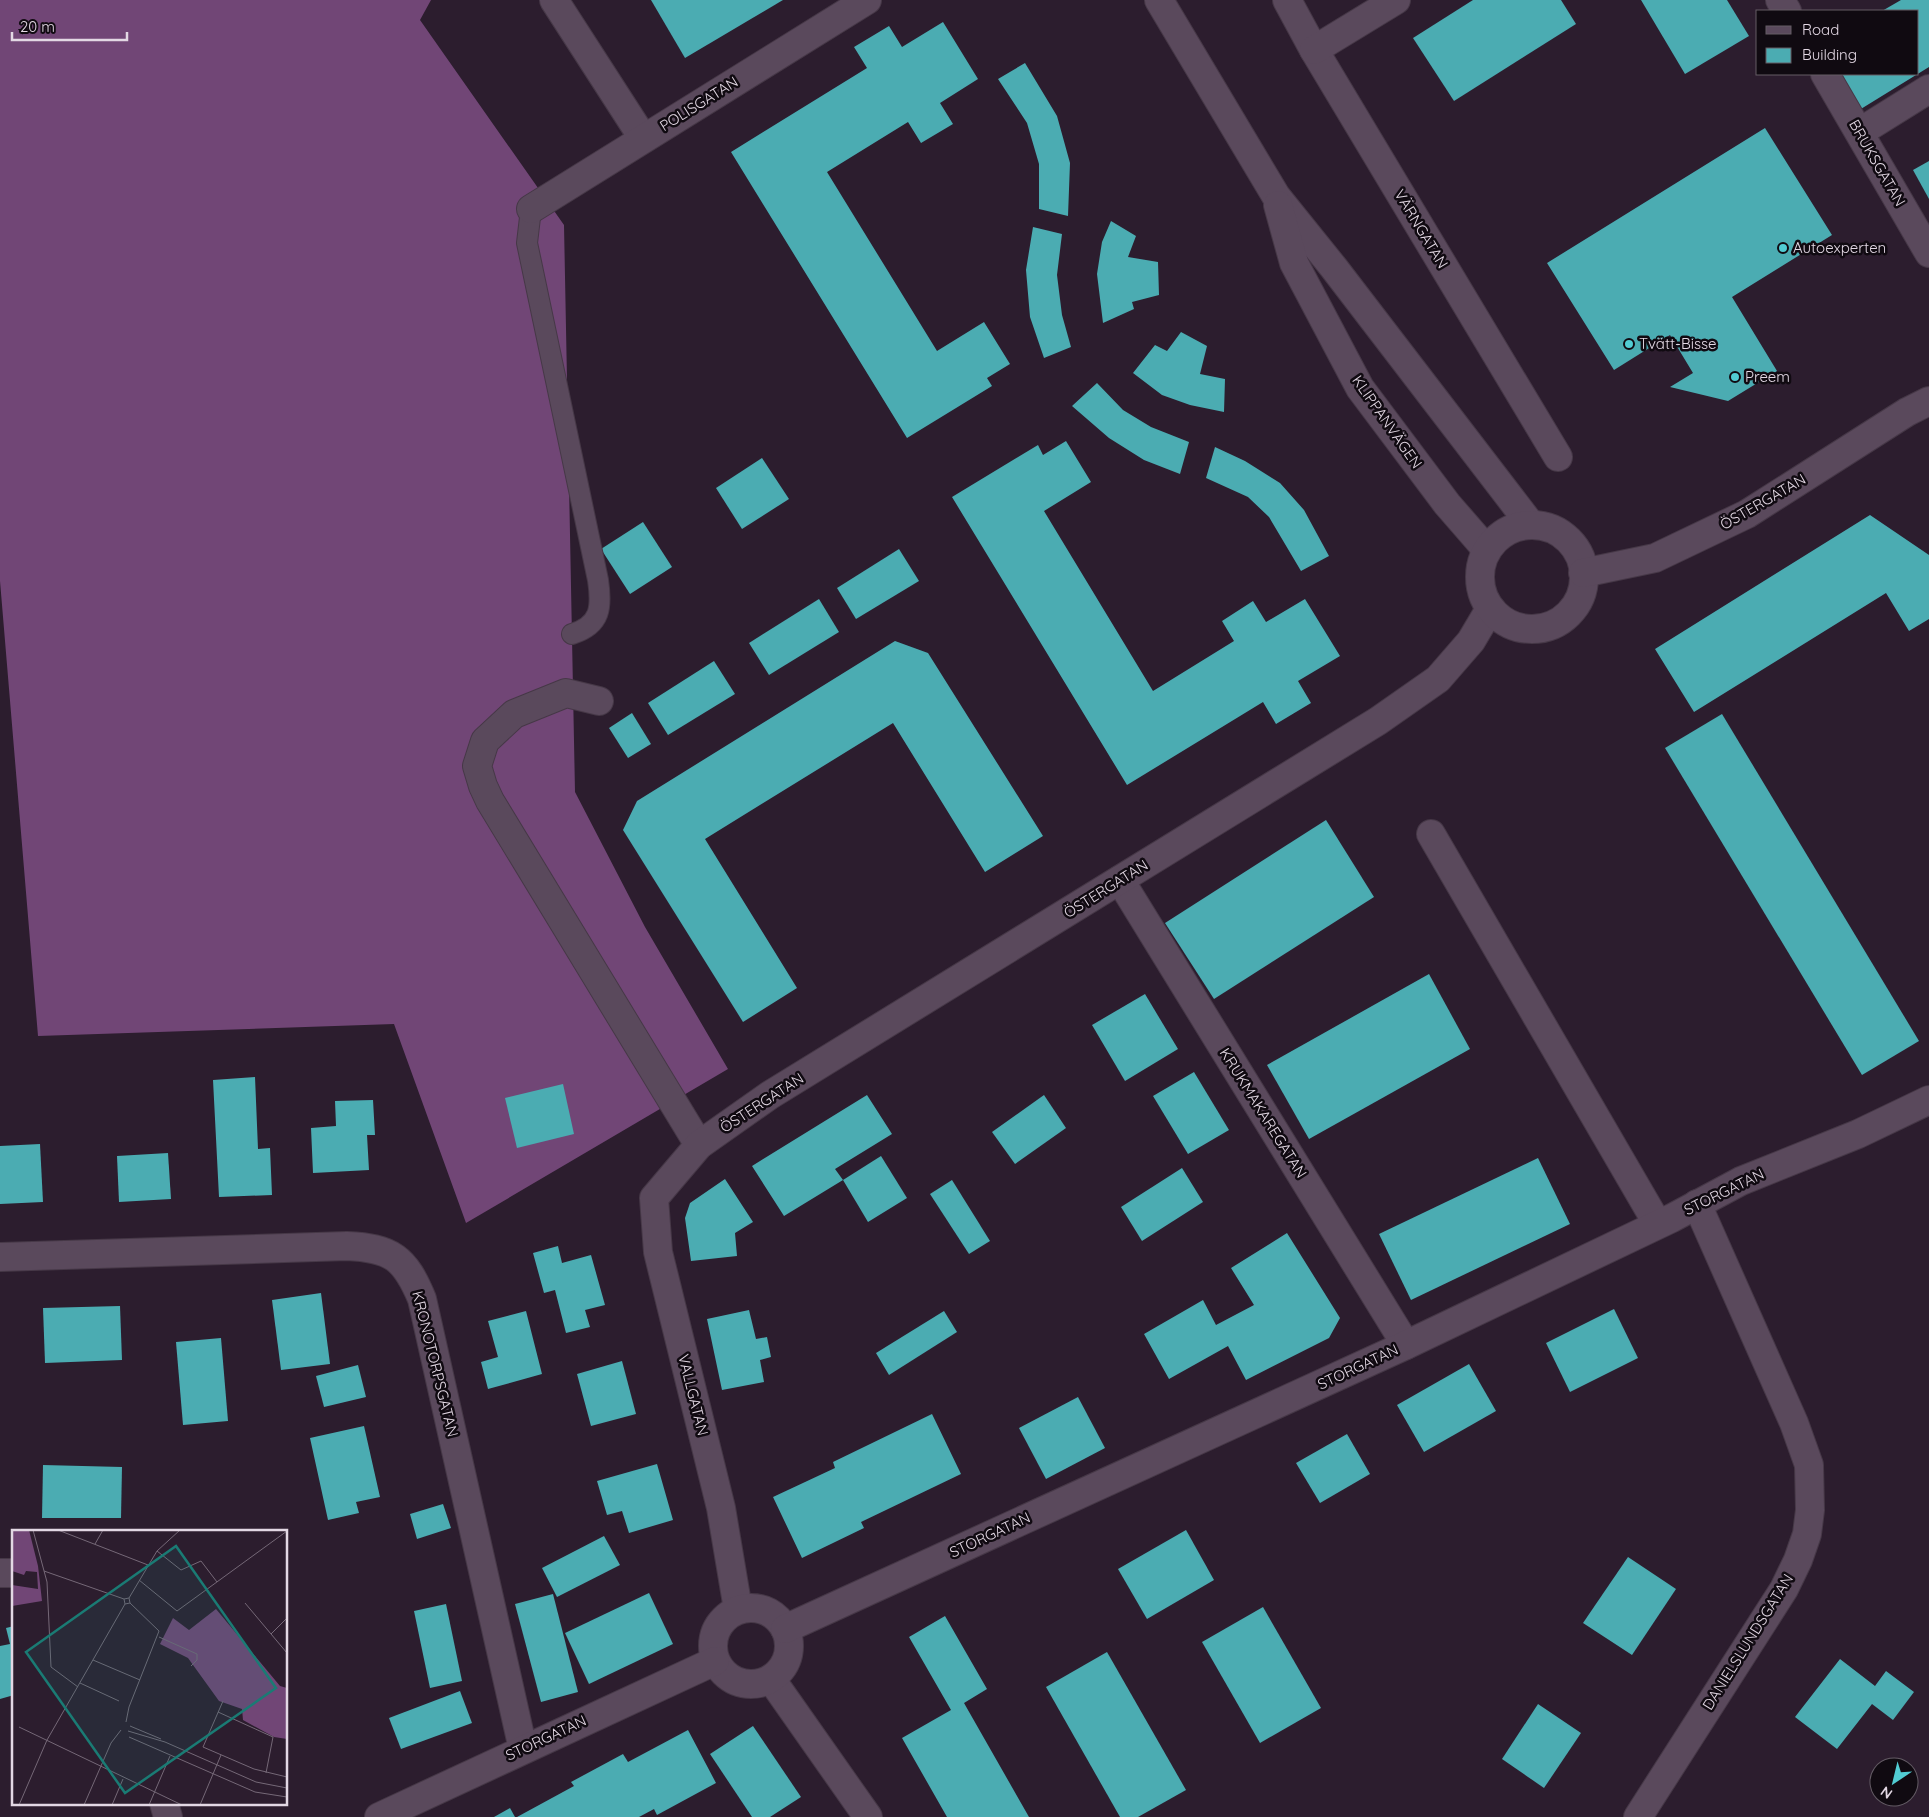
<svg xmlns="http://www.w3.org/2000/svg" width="1929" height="1817" font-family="Quicksand,sans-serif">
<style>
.forest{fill:#714676}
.building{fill:#4bacb2}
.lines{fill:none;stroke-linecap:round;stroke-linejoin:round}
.service-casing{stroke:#463847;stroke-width:22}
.minor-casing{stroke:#463847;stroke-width:30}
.tertiary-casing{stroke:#463847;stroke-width:30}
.service{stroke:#5a495c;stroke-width:20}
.minor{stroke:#5a495c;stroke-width:28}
.tertiary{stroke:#5a495c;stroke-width:28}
.poi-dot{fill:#51ccd3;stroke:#100a11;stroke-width:2}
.labels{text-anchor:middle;stroke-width:5;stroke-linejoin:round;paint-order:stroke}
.street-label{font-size:15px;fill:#e3d8e4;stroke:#100a11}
.poi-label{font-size:15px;fill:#e3d8e4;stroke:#100a11;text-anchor:start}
.inset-road{fill:none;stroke:#756877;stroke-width:1}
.view{fill:#1a7b74;fill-opacity:0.15;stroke:#1a7b74;stroke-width:2.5}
.inset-edge{fill:none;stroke:#e3d8e4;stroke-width:2.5}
</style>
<rect width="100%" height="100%" fill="#2c1d2e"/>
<polygon class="forest" points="0,0 431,0 420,20 564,225 575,792 645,927 728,1069 466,1223 394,1024 38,1036 0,581"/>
<g class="building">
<polygon points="651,0 783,0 685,58"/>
<polygon points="1473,0 1561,0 1576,24 1454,101 1413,38"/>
<polygon points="1641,0 1727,0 1749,36 1685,74"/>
<polygon points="1901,0 1929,0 1929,67 1856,112 1833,74 1918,74 1918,11 1882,11"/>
<polygon points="943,22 978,79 940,103 953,124 921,143 908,122 827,172 937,351 984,322 1010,364 987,378 992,386 907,438 731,152 867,68 854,47 889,26 902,47"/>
<polygon points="1025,63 1057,116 1070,163 1068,216 1039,209 1039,164 1027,123 998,79"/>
<polygon points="1765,128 1832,235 1732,297 1777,371 1728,401 1670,387 1693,373 1670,335 1614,370 1547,263"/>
<polygon points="1929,161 1929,199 1913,170"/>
<polygon points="1111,221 1136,236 1128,257 1158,262 1159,295 1132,302 1134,309 1103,323 1097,274 1102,242"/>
<polygon points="1033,227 1062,234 1057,275 1062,315 1071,347 1044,358 1030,317 1026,270"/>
<polygon points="1181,332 1207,346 1200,374 1225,379 1224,412 1190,405 1162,395 1133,373 1155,345 1167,351"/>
<polygon points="1097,383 1123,410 1151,427 1189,442 1180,474 1144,460 1109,438 1072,406"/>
<polygon points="1066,441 1091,482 1044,511 1153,691 1234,641 1222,621 1253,601 1266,622 1305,599 1340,656 1298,681 1311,703 1276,724 1263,702 1127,785 952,497 1038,445 1043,455"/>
<polygon points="1215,447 1245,461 1280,483 1304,510 1329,556 1301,571 1269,517 1248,497 1206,478"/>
<polygon points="762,458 789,499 742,529 716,488"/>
<polygon points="1870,515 1929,555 1929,619 1909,631 1886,593 1694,712 1655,649"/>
<polygon points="643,522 672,567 630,594 601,549"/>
<polygon points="899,549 919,581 856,619 837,588"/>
<polygon points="819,599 839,632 769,675 749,643"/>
<polygon points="895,641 928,653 1043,836 985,872 893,723 705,839 797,988 743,1022 623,830 637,801"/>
<polygon points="714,661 735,694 668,735 648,703"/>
<polygon points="632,713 651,744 628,758 609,728"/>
<polygon points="1722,714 1919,1041 1862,1075 1665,748"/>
<polygon points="1326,820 1374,897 1214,999 1165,923"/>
<polygon points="1429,974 1470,1049 1309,1139 1267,1065"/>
<polygon points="1145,994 1178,1049 1125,1081 1092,1025"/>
<polygon points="1194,1072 1229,1130 1188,1154 1153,1096"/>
<polygon points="255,1077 258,1149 270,1148 272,1195 219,1197 213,1080"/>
<polygon points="563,1084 574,1134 517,1148 505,1098"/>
<polygon points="867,1095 892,1134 835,1169 843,1180 784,1216 752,1166"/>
<polygon points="1044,1095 1066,1128 1015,1164 992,1132"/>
<polygon points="373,1100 375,1135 367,1135 369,1170 313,1173 311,1128 336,1126 335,1101"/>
<polygon points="40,1144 43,1202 0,1204 0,1146"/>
<polygon points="168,1153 171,1199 119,1202 117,1156"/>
<polygon points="881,1156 907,1198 868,1222 843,1180"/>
<polygon points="1538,1158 1570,1224 1411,1300 1379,1234"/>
<polygon points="1182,1168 1203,1202 1142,1241 1121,1207"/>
<polygon points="725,1179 753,1222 735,1233 737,1256 691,1261 685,1218 690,1203"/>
<polygon points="952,1180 990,1241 969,1254 930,1194"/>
<polygon points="1287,1233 1340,1318 1329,1338 1246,1380 1228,1346 1169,1379 1144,1334 1203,1300 1216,1325 1254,1305 1231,1268"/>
<polygon points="558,1246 562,1263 591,1255 605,1305 585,1310 590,1327 566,1333 555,1290 544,1293 533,1253"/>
<polygon points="321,1293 330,1364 281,1370 272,1300"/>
<polygon points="120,1306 122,1360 45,1363 43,1308"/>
<polygon points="1614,1309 1638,1358 1570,1392 1546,1343"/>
<polygon points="749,1310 756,1339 767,1337 771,1357 760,1360 764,1382 722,1390 707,1319"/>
<polygon points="526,1311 542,1374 488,1389 481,1362 498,1357 488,1321"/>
<polygon points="944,1311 957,1332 889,1375 876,1353"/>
<polygon points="221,1338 228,1421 183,1425 176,1342"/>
<polygon points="622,1361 636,1414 591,1426 577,1374"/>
<polygon points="1469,1364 1496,1411 1424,1452 1397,1405"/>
<polygon points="358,1365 366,1397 324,1407 316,1376"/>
<polygon points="1078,1397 1105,1448 1046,1479 1019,1428"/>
<polygon points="932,1414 961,1474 861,1522 864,1528 802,1558 773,1497 835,1468 833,1462"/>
<polygon points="364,1426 380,1497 356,1502 359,1513 328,1520 310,1438"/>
<polygon points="1347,1434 1370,1474 1320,1503 1296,1463"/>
<polygon points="657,1464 673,1520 629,1533 622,1511 607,1515 597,1481"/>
<polygon points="43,1465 122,1467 121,1518 42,1518"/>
<polygon points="443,1504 451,1528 417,1539 410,1514"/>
<polygon points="1186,1530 1214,1580 1147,1619 1118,1569"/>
<polygon points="604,1536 620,1565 557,1597 542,1568"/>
<polygon points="1628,1557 1676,1589 1632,1655 1583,1623"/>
<polygon points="649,1593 673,1644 589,1684 565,1633"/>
<polygon points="553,1594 578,1692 541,1702 515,1604"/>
<polygon points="446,1604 462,1681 430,1688 414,1611"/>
<polygon points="1263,1607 1321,1708 1260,1743 1202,1642"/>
<polygon points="945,1616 987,1689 964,1703 1029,1817 947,1817 902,1738 951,1710 909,1637"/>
<polygon points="14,1626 14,1695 0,1699 0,1646 10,1644 6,1628"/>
<polygon points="1107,1652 1186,1790 1138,1817 1120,1817 1046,1687"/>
<polygon points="1840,1659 1875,1686 1886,1671 1914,1692 1893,1720 1872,1704 1837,1749 1795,1717"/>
<polygon points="460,1691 472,1723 401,1749 389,1718"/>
<polygon points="1538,1704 1581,1733 1544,1788 1502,1759"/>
<polygon points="753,1726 801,1797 770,1817 752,1817 710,1754"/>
<polygon points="688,1730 716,1783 657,1815 654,1809 639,1817 517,1817 574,1786 571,1782 623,1754 628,1762"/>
<polygon points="510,1808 515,1817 494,1817"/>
</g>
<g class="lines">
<defs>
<path id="service" d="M531,209L527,243L598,580C602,607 601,625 572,634"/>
<g id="minor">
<polyline points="554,0 643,138"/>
<polyline points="1287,0 1314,50 1558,457"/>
<polyline points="1780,0 1787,11"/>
<polyline points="1314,50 1396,0"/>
<polyline points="1825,74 1929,253"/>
<polyline points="1860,132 1929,89"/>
<polyline points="531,209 867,0"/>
<polyline points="599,701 566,693 514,714 485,741 477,766 483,786 490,801 699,1145"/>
<polyline points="1431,834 1657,1223"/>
<polyline points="1120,880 1406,1345"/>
<path d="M0,1257L347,1246C392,1248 405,1258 422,1299L523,1749"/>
<polyline points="0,1573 14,1573"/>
<polyline points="738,1609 721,1508 658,1252 654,1198 699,1145 770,1095 1378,721 1438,679 1471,641 1490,609"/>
<polyline points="771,1679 868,1817"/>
<polyline points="164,1803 168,1817"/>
</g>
<g id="tertiary">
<polyline points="1159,0 1276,196 1334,268 1531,525"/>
<polyline points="1278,205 1294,263 1360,388 1447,504 1487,550"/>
<circle cx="1532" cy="577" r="52"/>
<polyline points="1583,573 1655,558 1747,514 1907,412 1929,401"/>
<circle cx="751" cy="1646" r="38"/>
<polyline points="785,1629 1406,1345 1672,1218 1741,1181 1858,1134 1929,1100"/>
<polyline points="379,1817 715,1661"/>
<polyline points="1638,1817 1784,1589 1798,1560 1807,1534 1810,1510 1809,1465 1794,1423 1697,1204"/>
</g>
</defs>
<use href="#service" class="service-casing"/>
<use href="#minor" class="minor-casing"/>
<use href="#tertiary" class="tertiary-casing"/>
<use href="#service" class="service"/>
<use href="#minor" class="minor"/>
<use href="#tertiary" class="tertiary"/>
</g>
<g class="poi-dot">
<circle cx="1783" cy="248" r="5"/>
<circle cx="1629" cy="344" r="5"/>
<circle cx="1735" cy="377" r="5"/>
</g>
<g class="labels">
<g class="street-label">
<text transform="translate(699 104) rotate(-32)" y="5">POLISGATAN</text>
<text transform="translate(1877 163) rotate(60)" y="5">BRUKSGATAN</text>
<text transform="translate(1421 229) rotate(59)" y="5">VÄRNGATAN</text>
<text transform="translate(1387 422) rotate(55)" y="5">KLIPPANVÄGEN</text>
<text transform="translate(1763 502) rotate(-30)" y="5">ÖSTERGATAN</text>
<text transform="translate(1106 889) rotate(-32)" y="5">ÖSTERGATAN</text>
<text transform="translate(762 1103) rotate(-33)" y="5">ÖSTERGATAN</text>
<text transform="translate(1263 1113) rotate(58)" y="5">KRUKMAKAREGATAN</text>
<text transform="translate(1724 1192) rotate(-26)" y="5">STORGATAN</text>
<text transform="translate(435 1364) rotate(76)" y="5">KRONOTORPSGATAN</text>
<text transform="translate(1358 1367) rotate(-25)" y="5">STORGATAN</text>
<text transform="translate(693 1395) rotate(76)" y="5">VALLGATAN</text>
<text transform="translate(990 1535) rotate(-25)" y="5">STORGATAN</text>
<text transform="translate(1748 1642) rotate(-58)" y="5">DANIELSLUNDSGATAN</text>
<text transform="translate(546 1738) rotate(-25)" y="5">STORGATAN</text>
</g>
<g class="poi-label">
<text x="1793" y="253">Autoexperten</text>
<text x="1639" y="349">Tvätt-Bisse</text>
<text x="1745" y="382">Preem</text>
</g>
</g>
<g transform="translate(12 1530)">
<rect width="275" height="275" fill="#2c1d2e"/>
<path d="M0,0H17L26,36L30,71L0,76V55L26,59L25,42L14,41L12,45L0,41ZM204,79L268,156L275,158V209L262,207L231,190L230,179L207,171L176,128L148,114L161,88L177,100Z" fill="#714676"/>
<path class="inset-road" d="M21,0L35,52L39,137L66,157M46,0L136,35M83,14L91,0M145,21L169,40L189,31L205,52M32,41L112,69L117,68L118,73L113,74L112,69M127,50L165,81L275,1M117,68L145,21L168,0M233,73L275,123M259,104L275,88M147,107L185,124V130L179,136M81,130L128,150M68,153L107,171M211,171L191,217L242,239L275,247M206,182L261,207L254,243M114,192L117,177L147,101L118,73M118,196L149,209M7,197L170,275M116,201L153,212L244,252L275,258M117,207L243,262L275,267M7,275L35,210L113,74M72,275L99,213L109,200M100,275L111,249M137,275L158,226M188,275L209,225"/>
<path class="view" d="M164,16L264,158L113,263L14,122Z"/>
<rect width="275" height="275" class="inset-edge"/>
</g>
<rect x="1756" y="10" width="162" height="65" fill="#100a11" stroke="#645c65"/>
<rect x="1766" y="26" width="25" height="8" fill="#5a495c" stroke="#645c65"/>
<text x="1802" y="35" font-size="15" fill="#e3d8e4">Road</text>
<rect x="1766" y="48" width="25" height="15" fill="#4bacb2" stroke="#645c65"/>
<text x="1802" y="60" font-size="15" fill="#e3d8e4">Building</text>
<g transform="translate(1894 1782) rotate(215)"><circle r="24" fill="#100a11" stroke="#645c65"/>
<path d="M0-4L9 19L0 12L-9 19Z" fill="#51ccd3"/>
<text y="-8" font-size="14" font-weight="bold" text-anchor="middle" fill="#e3d8e4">N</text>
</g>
<path d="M12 32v8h115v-8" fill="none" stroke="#e3d8e4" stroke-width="2.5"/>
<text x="20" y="32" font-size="15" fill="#e3d8e4" stroke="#100a11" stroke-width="4" paint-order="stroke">20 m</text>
</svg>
